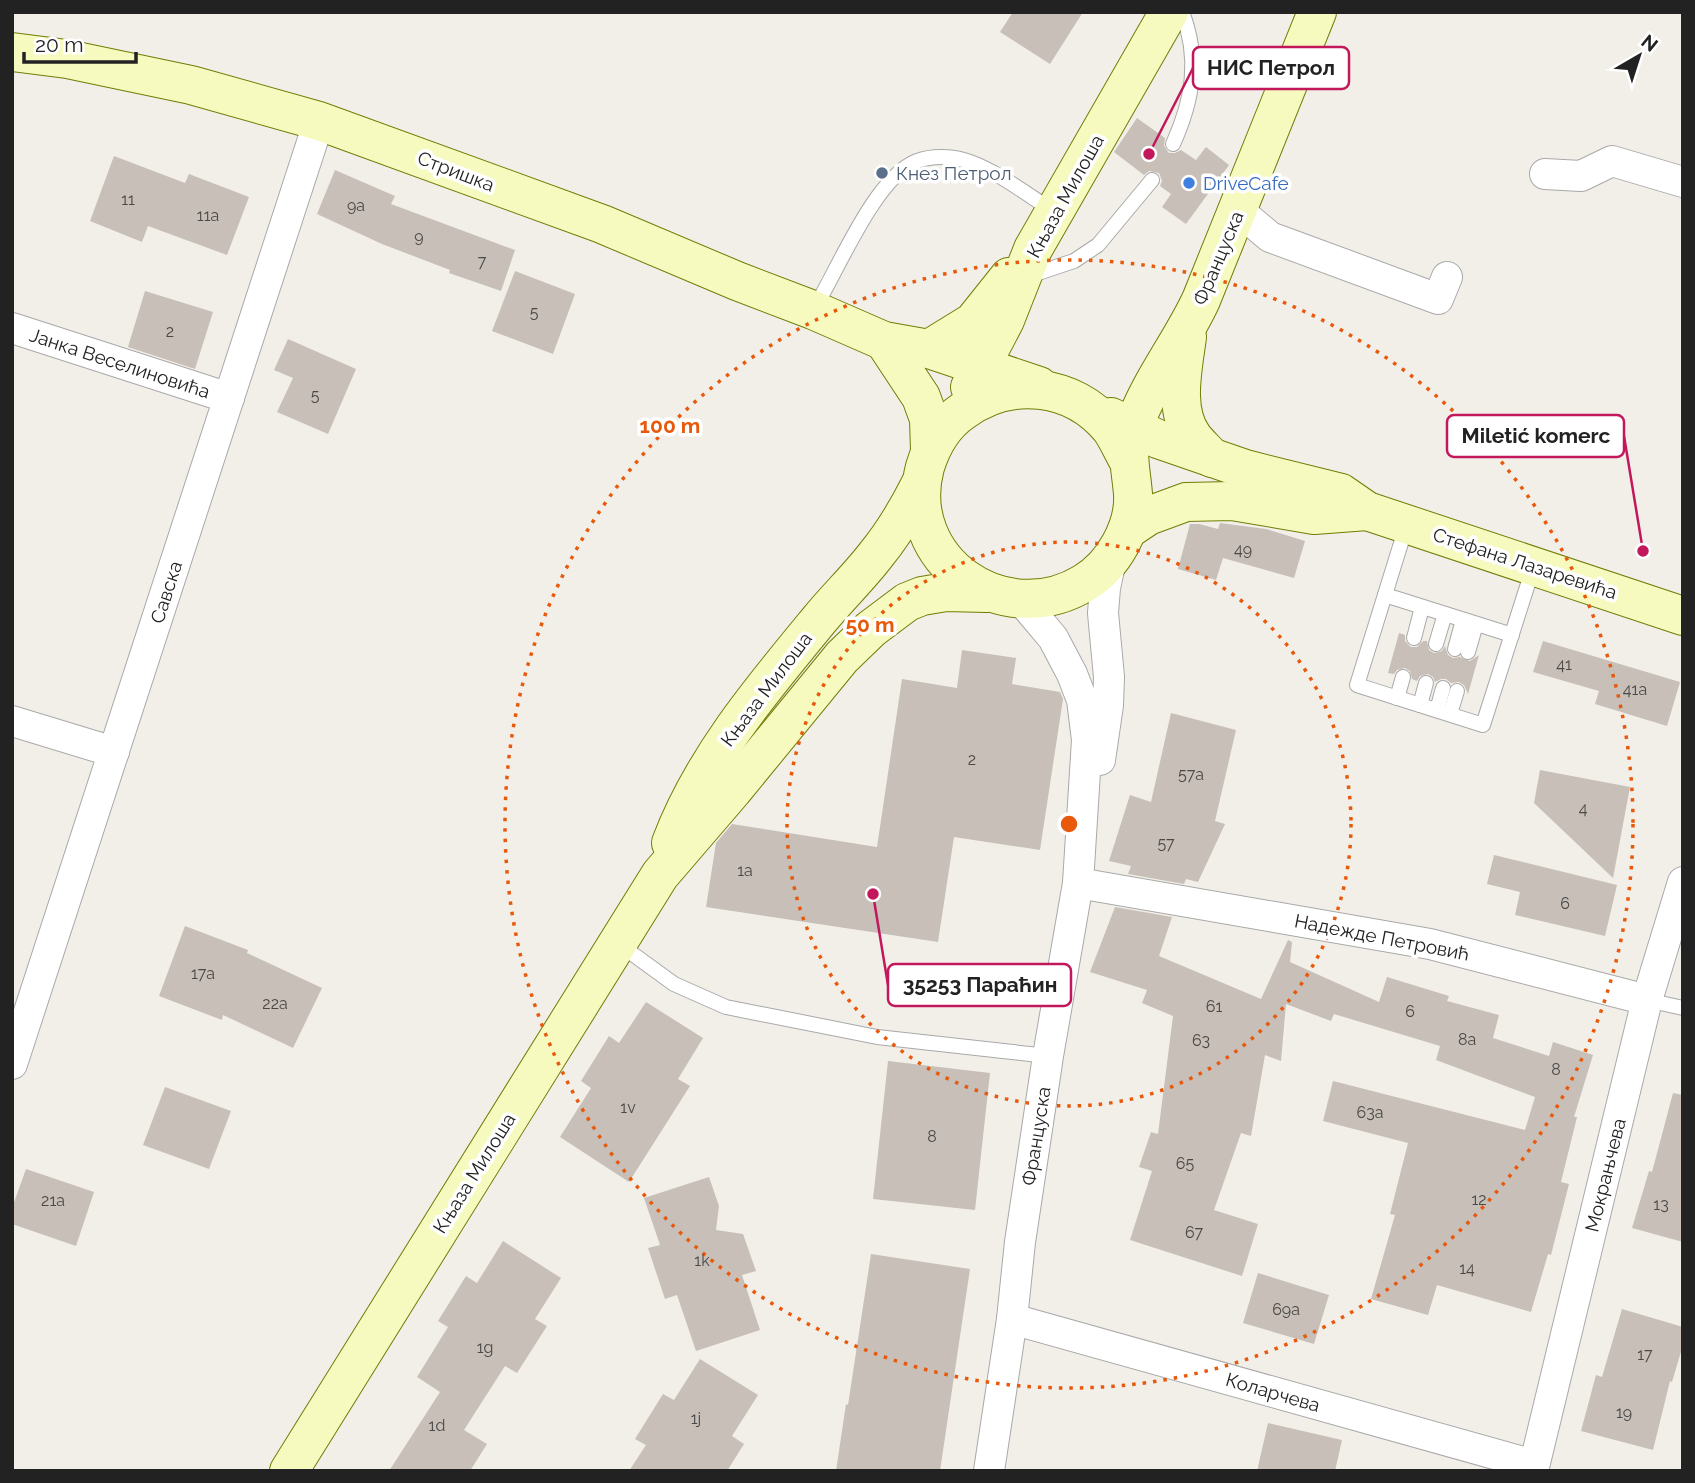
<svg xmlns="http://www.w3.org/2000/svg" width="1695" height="1483" font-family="Raleway,sans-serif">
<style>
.building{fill:#c7bfb8}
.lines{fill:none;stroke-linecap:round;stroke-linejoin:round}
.lane-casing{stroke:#a9a9a9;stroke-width:16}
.street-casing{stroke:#a9a9a9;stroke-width:32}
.secondary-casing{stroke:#707d05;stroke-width:40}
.lane{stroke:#fff;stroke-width:14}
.street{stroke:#fff;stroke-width:30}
.secondary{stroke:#f7fabf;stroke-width:38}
.ring{fill:none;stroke:#e8590c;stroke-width:3.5;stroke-dasharray:3.5 7}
.service-dot{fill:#5c6f8a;stroke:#fff;stroke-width:2.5}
.shop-dot{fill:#3f7fe0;stroke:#fff;stroke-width:2.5}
.labels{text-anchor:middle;stroke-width:7;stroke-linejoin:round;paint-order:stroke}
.number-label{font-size:16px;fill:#4b4948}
.street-label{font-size:19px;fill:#222;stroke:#fff}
.service-label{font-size:19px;fill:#4e5e75;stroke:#fff;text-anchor:start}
.shop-label{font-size:19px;fill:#366cbe;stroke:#fff;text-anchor:start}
.centre{fill:#e8590c;stroke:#fff;stroke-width:3.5}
.ring-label{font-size:21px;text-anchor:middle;font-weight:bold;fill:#e8590c;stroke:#fff;stroke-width:7;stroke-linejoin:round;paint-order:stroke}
.leader{fill:none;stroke:#c2185b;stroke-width:2.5}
.callout-dot{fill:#c2185b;stroke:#fff;stroke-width:2.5}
.callout{fill:#fff;stroke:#c2185b;stroke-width:2.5}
.callout-label{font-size:21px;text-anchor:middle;font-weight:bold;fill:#222}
</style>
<rect width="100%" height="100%" fill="#f2efe9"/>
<g class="building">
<polygon points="1013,12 1083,12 1050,64 1000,32"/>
<polygon points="1137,118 1165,138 1164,146 1169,153 1175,153 1181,150 1196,160 1206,147 1229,165 1186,224 1162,207 1171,194 1160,186 1162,181 1159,173 1149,171 1144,175 1114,152"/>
<polygon points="114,156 185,183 189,174 249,197 227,255 148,226 142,242 90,221"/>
<polygon points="335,170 395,196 391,204 515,250 501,291 449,273 450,270 382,244 317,214"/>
<polygon points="515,271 575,294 553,354 492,331"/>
<polygon points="145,291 213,312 195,369 128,347"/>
<polygon points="288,339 356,369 328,434 277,412 293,378 274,370"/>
<polygon points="1220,523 1266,529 1305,541 1294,578 1223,558 1216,580 1178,569 1190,524 1199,524 1218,529"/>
<polygon points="1399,633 1405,635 1405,641 1411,647 1417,647 1423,641 1427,641 1429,650 1434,653 1442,651 1445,646 1448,655 1453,658 1460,657 1470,661 1479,655 1468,694 1464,685 1459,682 1451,683 1446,679 1441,679 1435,682 1433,677 1428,674 1420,676 1417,681 1412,679 1410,671 1405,668 1397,670 1394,674 1388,673"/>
<polygon points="1543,641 1680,682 1667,726 1595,704 1599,691 1533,672"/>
<polygon points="962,650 1016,658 1012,684 1060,692 1063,699 1040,850 954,837 938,942 706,907 716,843 732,824 877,847 902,679 957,688"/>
<polygon points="1171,713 1236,730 1215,821 1225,824 1198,882 1186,879 1184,884 1128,874 1131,866 1109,861 1130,795 1151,802"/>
<polygon points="1540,770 1630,787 1613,878 1534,803"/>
<polygon points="1494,855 1617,885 1605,936 1515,915 1520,892 1487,884"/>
<polygon points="1115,907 1172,917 1159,956 1261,999 1288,940 1292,942 1290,962 1379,1002 1387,977 1449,996 1447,1001 1499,1015 1493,1038 1549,1056 1553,1042 1593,1055 1574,1117 1577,1117 1561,1182 1569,1184 1551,1255 1548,1254 1531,1312 1437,1285 1428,1315 1371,1299 1395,1215 1390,1214 1408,1143 1323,1121 1333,1081 1525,1130 1535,1097 1436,1060 1440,1046 1334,1014 1331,1021 1286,1004 1281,1061 1265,1055 1251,1136 1241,1133 1214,1210 1258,1224 1242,1276 1130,1240 1152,1171 1139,1167 1151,1132 1158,1134 1173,1016 1142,1003 1147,990 1090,972"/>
<polygon points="185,926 248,950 247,953 322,988 293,1048 223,1015 222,1020 159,996"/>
<polygon points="646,1002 703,1038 678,1079 690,1086 629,1182 560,1137 591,1088 581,1081 609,1036 619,1043"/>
<polygon points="888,1061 990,1073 975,1210 873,1199"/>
<polygon points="165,1087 231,1111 209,1169 143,1145"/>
<polygon points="1673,1093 1683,1095 1683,1242 1632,1228 1649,1171 1652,1172"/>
<polygon points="26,1169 94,1192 76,1246 12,1224 12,1208"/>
<polygon points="709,1177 719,1206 716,1230 743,1234 756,1271 742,1275 760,1330 696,1351 677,1295 665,1299 648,1248 660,1245 644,1198"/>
<polygon points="503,1241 561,1278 535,1319 547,1326 517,1373 505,1366 464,1430 487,1444 470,1471 389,1471 440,1392 417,1377 448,1327 438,1321 466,1276 477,1283"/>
<polygon points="871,1254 970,1269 940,1471 836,1471 846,1404 848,1405"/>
<polygon points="1258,1273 1329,1295 1314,1344 1243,1323"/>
<polygon points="1622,1309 1683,1327 1683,1345 1672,1382 1670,1381 1653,1450 1581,1431 1596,1375 1602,1377"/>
<polygon points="700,1359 758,1395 732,1436 744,1444 727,1471 629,1471 646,1445 635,1439 663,1394 674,1400"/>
<polygon points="1268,1423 1342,1440 1335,1471 1257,1471"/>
</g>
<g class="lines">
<defs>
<g id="lane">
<path d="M1173,144C1193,100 1200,58 1182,12"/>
<polyline points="1026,277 1074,261 1098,245 1152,180"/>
<path d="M814,309C838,270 875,177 917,161C933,155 954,156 970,162C998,172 1028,195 1053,211"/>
<polyline points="1406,527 1357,685 1483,725 1533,568"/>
<polyline points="1385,595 1512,635"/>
<polyline points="1414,638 1422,607"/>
<polyline points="1436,644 1445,614"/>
<polyline points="1455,649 1463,620"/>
<polyline points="1468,652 1476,624"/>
<polyline points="1397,698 1403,677"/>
<polyline points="1420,705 1426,683"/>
<polyline points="1437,710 1443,688"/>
<polyline points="1450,714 1457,691"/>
<polyline points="619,944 674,984 726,1007 877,1037 1048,1056"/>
<polyline points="1647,1000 1683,1008"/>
</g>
<g id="street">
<polyline points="1545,174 1581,176 1612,161 1683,182"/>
<polyline points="1238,210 1270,237 1438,299 1447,277"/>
<polyline points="12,328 229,398"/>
<polyline points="12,721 114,752"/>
<polyline points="1100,760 1108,705 1109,677 1103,613 1105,588 1111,560"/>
<polyline points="1078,883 1430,944 1647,1000"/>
<polyline points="12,1064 319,121"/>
<polyline points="1012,1319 1534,1465"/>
<polyline points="989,1471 1012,1319 1020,1242 1048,1056 1078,883 1087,740 1082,700 1072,674 1053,638 1021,600"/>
<polyline points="1533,1471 1647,1000 1683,882"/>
</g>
<g id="secondary">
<polyline points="12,52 67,59 191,85 319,121 602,224 737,281 813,310 884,341 929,349 1039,386"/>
<path d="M1187,337C1183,368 1173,410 1193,437C1198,444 1206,451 1212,458"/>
<polyline points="884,341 921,397 929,419 930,451"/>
<polyline points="929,349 973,322 1009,277"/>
<polyline points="970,387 1005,320 1033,249 1169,12"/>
<polyline points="1111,417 1158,439 1245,469 1341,493 1367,511 1683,616"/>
<path d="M1128,460C1122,450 1117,437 1110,428C1072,383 1010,377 963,411C944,424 932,444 925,467C900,560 1003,632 1084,583C1113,566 1135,527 1133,494C1131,469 1125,451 1134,426C1150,381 1181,343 1201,300L1317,12"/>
<polyline points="1127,530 1148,516 1186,502 1232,501 1314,515 1367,511"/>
<path d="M671,843C702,760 762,689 819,620C837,598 858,578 875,556C894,533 908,509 921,483"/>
<polyline points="289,1471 660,875 733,790 842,657 871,629 907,602 922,596 946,592 987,593"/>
</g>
</defs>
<use href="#lane" class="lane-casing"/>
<use href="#street" class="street-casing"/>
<use href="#secondary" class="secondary-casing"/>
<use href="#lane" class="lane"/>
<use href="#street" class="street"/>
<use href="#secondary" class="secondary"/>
</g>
<g class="ring">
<circle cx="1069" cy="824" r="282"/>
<circle cx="1069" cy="824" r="564"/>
</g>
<circle class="service-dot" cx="882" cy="173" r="7"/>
<circle class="shop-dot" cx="1189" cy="183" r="7"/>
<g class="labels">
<g class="number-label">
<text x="128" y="205">11</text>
<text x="356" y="211">9a</text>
<text x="208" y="221">11a</text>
<text x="419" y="242">9</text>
<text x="482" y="267">7</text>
<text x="534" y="318">5</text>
<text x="170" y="337">2</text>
<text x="315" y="401">5</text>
<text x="1243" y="555">49</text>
<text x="1564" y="670">41</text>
<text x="1635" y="695">41a</text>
<text x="972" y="765">2</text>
<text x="1191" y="780">57a</text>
<text x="1583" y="814">4</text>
<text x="1166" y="849">57</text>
<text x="745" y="876">1a</text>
<text x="1565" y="909">6</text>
<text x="203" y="979">17a</text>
<text x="275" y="1009">22a</text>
<text x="1214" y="1012">61</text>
<text x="1410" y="1017">6</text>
<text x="1467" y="1045">8a</text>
<text x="1201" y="1046">63</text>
<text x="1556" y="1075">8</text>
<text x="628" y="1113">1v</text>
<text x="1370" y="1118">63a</text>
<text x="932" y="1142">8</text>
<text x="1185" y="1169">65</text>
<text x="1479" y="1205">12</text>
<text x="53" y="1206">21a</text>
<text x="1661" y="1210">13</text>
<text x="1194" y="1238">67</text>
<text x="702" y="1266">1k</text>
<text x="1467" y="1274">14</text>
<text x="1286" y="1315">69a</text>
<text x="485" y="1353">1g</text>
<text x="1645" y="1360">17</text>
<text x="1624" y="1418">19</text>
<text x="696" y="1424">1j</text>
<text x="437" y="1431">1d</text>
</g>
<g class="street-label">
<text transform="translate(456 171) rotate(21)" y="7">Стришка</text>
<text transform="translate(1065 196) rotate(-61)" y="7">Књаза Милоша</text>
<text transform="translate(1218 258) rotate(-67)" y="7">Француска</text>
<text transform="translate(120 363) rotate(18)" y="7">Јанка Веселиновића</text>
<text transform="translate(1525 563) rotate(18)" y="7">Стефана Лазаревића</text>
<text transform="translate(166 592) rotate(-72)" y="7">Савска</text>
<text transform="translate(766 689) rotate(-53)" y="7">Књаза Милоша</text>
<text transform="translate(1382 937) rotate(11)" y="7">Надежде Петровић</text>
<text transform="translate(1036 1136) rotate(-81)" y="7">Француска</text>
<text transform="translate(474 1173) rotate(-58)" y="7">Књаза Милоша</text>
<text transform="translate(1605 1175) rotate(-76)" y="7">Мокрањчева</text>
<text transform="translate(1273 1392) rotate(16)" y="7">Коларчева</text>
</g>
<g class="service-label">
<text x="896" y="180">Кнез Петрол</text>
</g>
<g class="shop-label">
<text x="1203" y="190">DriveCafe</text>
</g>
</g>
<circle cx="1069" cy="824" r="10" class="centre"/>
<g class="ring-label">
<text x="670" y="433">100 m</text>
<text x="870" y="632">50 m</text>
</g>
<path class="leader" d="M1149 154L1193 68M1643 551L1624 436M873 894L888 985"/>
<g class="callout-dot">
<circle cx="1149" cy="154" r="7"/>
<circle cx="1643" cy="551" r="7"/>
<circle cx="873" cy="894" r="7"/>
</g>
<g class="callout">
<rect x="1193" y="47" width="156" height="42" rx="7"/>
<rect x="1447" y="415" width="177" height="42" rx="7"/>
<rect x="888" y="964" width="183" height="42" rx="7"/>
</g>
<g class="callout-label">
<text x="1271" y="75">НИС Петрол</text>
<text x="1536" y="443">Miletić komerc</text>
<text x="980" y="992">35253 Параћин</text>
</g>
<rect width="1695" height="1483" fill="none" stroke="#222222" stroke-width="28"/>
<g transform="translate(1639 56) rotate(39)" stroke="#ffffff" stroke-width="5" paint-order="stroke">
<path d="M0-5L12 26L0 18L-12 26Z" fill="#222222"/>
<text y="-10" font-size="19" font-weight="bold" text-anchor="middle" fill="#222222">N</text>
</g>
<path d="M24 52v10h112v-10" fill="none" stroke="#222222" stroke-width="3.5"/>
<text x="35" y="52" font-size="21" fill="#222222" stroke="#ffffff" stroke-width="5" paint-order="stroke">20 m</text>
</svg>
